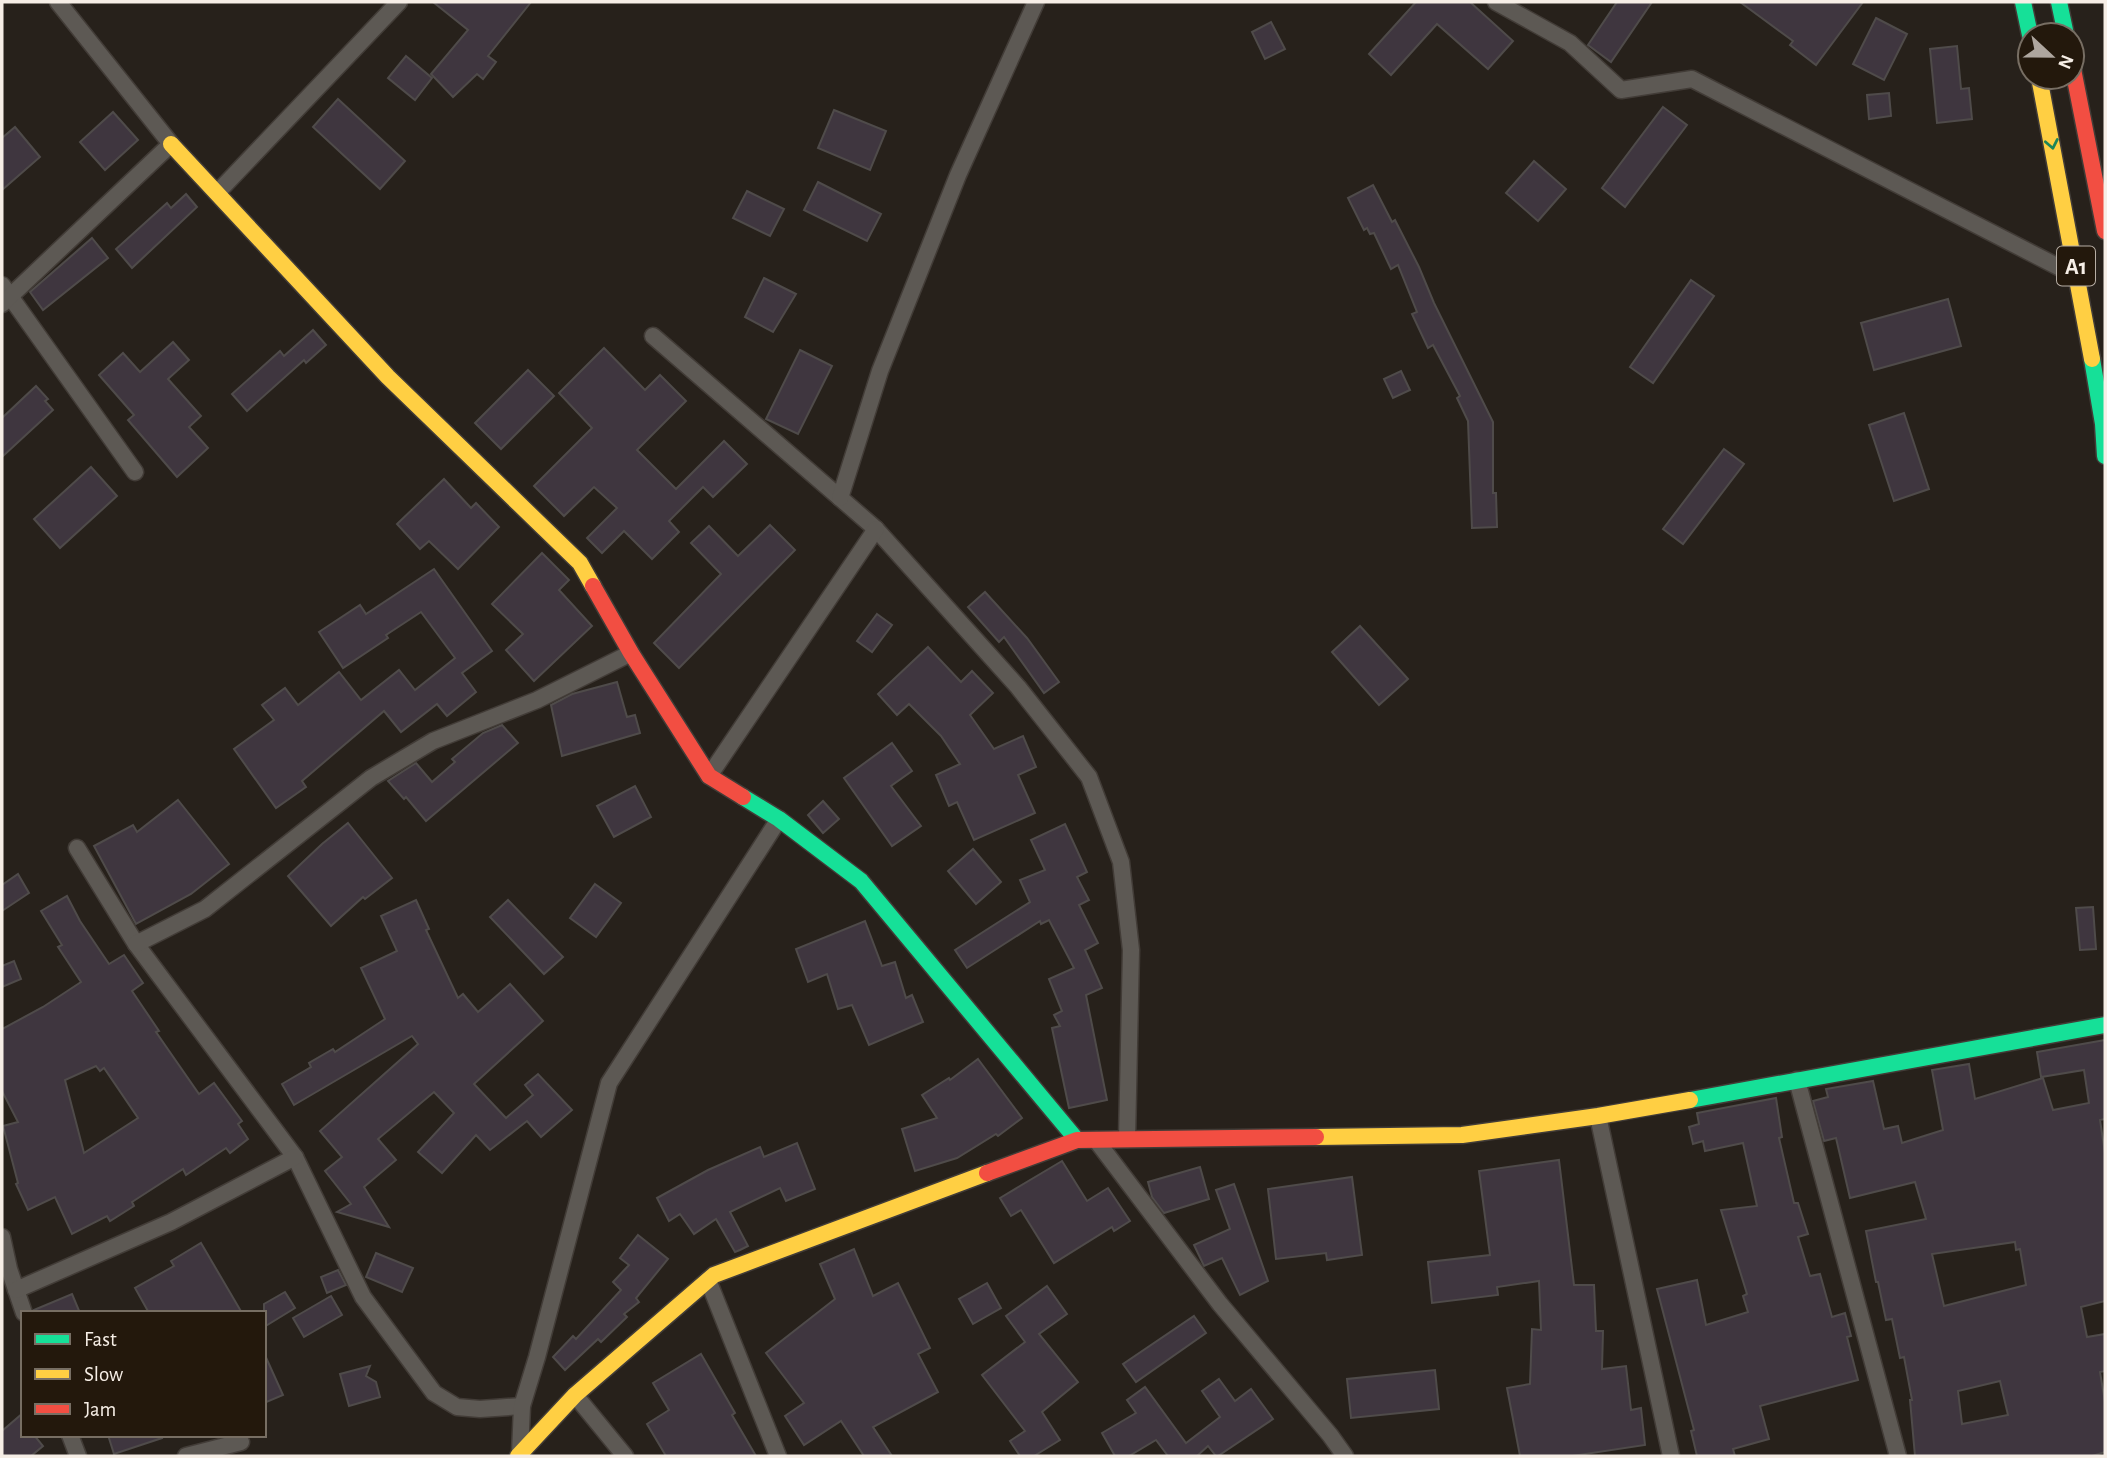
<svg xmlns="http://www.w3.org/2000/svg" width="2107" height="1458" font-family="'Alegreya Sans',sans-serif">
<style>
.building{fill:#3f363f;stroke:#4f4b4a;stroke-width:2;fill-rule:evenodd}
.lines{fill:none;stroke-linecap:round;stroke-linejoin:round}
.street-casing{stroke:#423c37;stroke-width:19}
.fast-casing{stroke:#423c37;stroke-width:19}
.slow-casing{stroke:#423c37;stroke-width:19}
.jam-casing{stroke:#423c37;stroke-width:19}
.street{stroke:#5d5954;stroke-width:16}
.fast{stroke:#16e098;stroke-width:16}
.slow{stroke:#ffcf43;stroke-width:16}
.jam{stroke:#f24e42;stroke-width:16}
.oneway{stroke:#1c8659}
.labels{text-anchor:middle;stroke-width:6;stroke-linejoin:round;paint-order:stroke}
.shield{fill:#23180c;stroke:#b7aea5;stroke-width:2}
.shield-label{font-size:23px;font-weight:bold;fill:#f6eee6}
</style>
<rect width="100%" height="100%" fill="#27211b"/>
<g class="building">
<polygon points="433,2 531,2 488,56 496,62 483,79 477,74 453,97 431,74 468,30"/>
<polygon points="1416,2 1470,2 1513,41 1488,69 1437,24 1391,75 1369,54"/>
<polygon points="1617,2 1652,2 1611,62 1588,45"/>
<polygon points="1740,2 1863,2 1816,65 1790,45 1793,41"/>
<polygon points="1876,18 1907,34 1884,80 1853,64"/>
<polygon points="1271,22 1285,49 1265,59 1252,32"/>
<polygon points="1957,46 1961,89 1969,88 1972,119 1937,123 1930,49"/>
<polygon points="406,56 432,78 415,100 388,78"/>
<polygon points="1889,93 1891,116 1869,119 1867,95"/>
<polygon points="338,99 405,161 380,189 313,127"/>
<polygon points="1663,107 1687,125 1625,207 1602,188"/>
<polygon points="834,110 886,131 870,170 818,148"/>
<polygon points="113,112 138,140 105,170 80,142"/>
<polygon points="15,127 40,157 2,190 2,138"/>
<polygon points="1534,161 1566,189 1538,221 1506,193"/>
<polygon points="818,182 881,214 867,241 804,210"/>
<polygon points="1373,185 1392,222 1395,220 1419,267 1434,303 1493,422 1493,493 1496,493 1497,527 1472,528 1468,421 1457,398 1460,396 1433,345 1428,348 1412,314 1417,312 1398,265 1391,269 1374,233 1370,234 1367,228 1364,230 1348,198"/>
<polygon points="747,191 784,209 770,236 733,218"/>
<polygon points="186,194 197,207 132,268 116,249 167,203 171,208"/>
<polygon points="92,238 108,258 43,310 30,292"/>
<polygon points="764,278 796,294 773,332 745,317"/>
<polygon points="1691,280 1714,296 1653,383 1630,367"/>
<polygon points="1948,299 1961,346 1874,370 1861,323"/>
<polygon points="313,330 326,345 306,363 304,360 247,411 232,394 280,351 284,356"/>
<polygon points="173,342 189,360 168,379 201,416 189,427 208,448 177,477 128,420 134,415 99,375 123,353 140,372"/>
<polygon points="604,348 645,390 660,375 686,401 637,450 676,489 724,441 747,464 713,497 703,487 669,521 679,532 652,559 624,531 602,553 587,538 617,508 594,487 564,516 534,486 592,428 559,393"/>
<polygon points="800,350 832,366 798,434 766,419"/>
<polygon points="528,370 554,396 501,449 475,423"/>
<polygon points="1401,371 1410,390 1393,398 1384,379"/>
<polygon points="36,386 48,399 45,401 53,410 2,457 2,418"/>
<polygon points="1904,413 1929,489 1894,501 1869,425"/>
<polygon points="1724,449 1744,464 1683,544 1663,529"/>
<polygon points="91,467 117,496 60,548 34,519"/>
<polygon points="444,479 471,508 476,503 499,527 458,569 429,541 420,549 397,524"/>
<polygon points="770,525 795,550 679,668 654,643 721,574 691,543 709,526 738,556"/>
<polygon points="542,553 569,580 559,590 592,626 534,681 506,650 523,634 492,604"/>
<polygon points="434,569 492,651 462,673 476,692 447,716 437,704 401,732 384,711 302,781 306,787 276,808 234,749 274,720 262,705 285,688 298,705 339,672 361,700 399,670 415,690 455,658 421,612 386,635 388,638 343,668 319,632 360,605 366,614"/>
<polygon points="985,592 1027,638 1059,682 1044,693 1004,637 999,642 968,607"/>
<polygon points="877,614 892,625 872,652 857,641"/>
<polygon points="1360,626 1408,679 1379,705 1332,652"/>
<polygon points="928,647 961,682 972,671 993,693 970,715 994,749 1023,736 1036,767 1018,775 1035,813 974,840 957,802 949,806 936,775 960,764 941,736 909,704 897,715 878,694"/>
<polygon points="617,682 627,717 635,715 640,733 562,756 551,705 572,694"/>
<polygon points="502,725 518,743 426,821 406,797 404,799 388,781 416,763 432,782 455,762 452,759 483,733"/>
<polygon points="892,743 912,771 891,786 921,826 892,846 844,778"/>
<polygon points="635,786 651,817 614,837 597,806"/>
<polygon points="178,800 229,864 191,894 136,924 94,846 133,825 137,832"/>
<polygon points="823,801 839,819 823,833 808,815"/>
<polygon points="348,823 392,878 365,899 363,897 331,926 288,876 322,844"/>
<polygon points="1065,824 1087,872 1077,877 1089,900 1079,905 1098,943 1085,950 1102,988 1086,995 1107,1100 1069,1108 1052,1028 1060,1026 1054,1015 1062,1011 1049,979 1074,968 1049,920 1041,924 1040,921 967,968 955,950 1030,902 1020,880 1045,870 1031,840"/>
<polygon points="973,849 1001,882 976,904 948,871"/>
<polygon points="18,874 29,893 2,911 2,885"/>
<polygon points="595,884 621,903 596,937 570,918"/>
<path d="M67,896L80,921L109,964L124,955L143,983L132,991L159,1031L156,1032L199,1094L214,1083L242,1121L238,1124L248,1139L230,1153L226,1148L186,1175L183,1169L132,1202L134,1206L110,1221L107,1216L72,1234L55,1197L28,1210L16,1184L18,1183L3,1126L18,1122L2,1091V1029L43,1007L81,982L58,947L62,945L41,911ZM96,1066L100,1071L104,1068L138,1118L84,1153L65,1080Z"/>
<polygon points="416,900 429,929 426,930 458,998 463,994 478,1012 510,984 543,1021 474,1084 506,1118 533,1095 525,1085 538,1074 572,1110 541,1137 527,1121 490,1150 476,1135 442,1173 418,1152 454,1113 434,1092 378,1139 396,1160 364,1187 389,1227 337,1212 351,1204 325,1171 342,1157 320,1131 418,1044 412,1036 294,1105 282,1084 311,1067 309,1063 333,1049 335,1052 385,1019 361,968 397,951 381,916"/>
<polygon points="508,900 563,957 544,974 490,917"/>
<polygon points="2093,907 2096,949 2080,950 2076,908"/>
<polygon points="865,921 882,966 895,962 906,998 912,995 923,1022 869,1045 852,1005 838,1009 827,974 808,982 796,949"/>
<polygon points="14,961 21,979 2,987 2,966"/>
<path d="M2105,1040V1119L2100,1120L2105,1153V1301L2081,1307L2087,1337L2105,1334V1371L2100,1372L2105,1402V1452L2092,1456H1915L1910,1400H1912L1904,1357L1900,1358L1892,1319L1886,1320L1878,1282H1876L1866,1231L1926,1219L1915,1182L1850,1198L1836,1138L1824,1141L1813,1101L1828,1097L1826,1089L1873,1081L1884,1129L1898,1126L1902,1143L1943,1130L1932,1070L1969,1064L1975,1099L2043,1078L2053,1110L2089,1103L2084,1070L2041,1077L2037,1052ZM2015,1242L2016,1250L2020,1249L2026,1285L1944,1306L1932,1254ZM2000,1381L2008,1415L1962,1424L1958,1391Z"/>
<polygon points="978,1059 1022,1118 998,1136 996,1134 957,1158 915,1171 902,1129 937,1118 922,1095 949,1078 950,1080"/>
<polygon points="1776,1098 1782,1137 1779,1138 1794,1203 1798,1203 1808,1234 1798,1237 1810,1276 1820,1274 1832,1317 1845,1313 1851,1336 1847,1337 1858,1380 1760,1406 1769,1439 1733,1449 1735,1456 1697,1456 1691,1431 1694,1430 1657,1289 1697,1280 1706,1325 1748,1312 1743,1296 1747,1294 1721,1210 1757,1206 1743,1143 1705,1151 1703,1141 1693,1144 1689,1127 1699,1124 1697,1113"/>
<polygon points="797,1143 815,1189 786,1201 780,1188 730,1212 748,1246 740,1250 735,1252 716,1219 694,1234 680,1214 669,1221 657,1198 708,1170 760,1147 764,1157"/>
<polygon points="1559,1160 1574,1285 1594,1285 1596,1331 1603,1331 1602,1369 1626,1366 1631,1410 1641,1408 1645,1445 1572,1456 1520,1456 1507,1388 1530,1384 1532,1329 1541,1330 1539,1281 1497,1287 1498,1295 1432,1303 1428,1262 1490,1255 1479,1171"/>
<polygon points="1062,1161 1087,1201 1108,1188 1130,1221 1114,1231 1112,1227 1054,1263 1021,1210 1011,1216 1000,1198"/>
<polygon points="1200,1167 1209,1199 1164,1213 1152,1197 1148,1182"/>
<polygon points="1352,1177 1362,1255 1327,1260 1326,1253 1276,1259 1268,1189"/>
<polygon points="1234,1184 1268,1281 1240,1295 1222,1258 1204,1266 1194,1245 1230,1229 1216,1190"/>
<polygon points="638,1235 668,1259 636,1298 639,1302 624,1314 627,1317 601,1342 598,1339 565,1370 553,1357 573,1336 576,1339 621,1290 613,1282 629,1265 620,1258"/>
<polygon points="201,1243 242,1313 149,1313 135,1288 174,1266 171,1261"/>
<polygon points="854,1249 873,1296 898,1283 930,1348 918,1354 938,1392 873,1427 892,1456 864,1456 841,1421 804,1445 785,1416 804,1403 766,1353 835,1299 820,1264"/>
<polygon points="376,1253 413,1268 402,1292 366,1277"/>
<polygon points="338,1270 346,1285 327,1293 321,1277"/>
<polygon points="987,1283 1001,1308 973,1324 959,1299"/>
<polygon points="1047,1286 1067,1314 1039,1334 1078,1382 1042,1412 1060,1440 1034,1456 1020,1456 1010,1441 1025,1431 982,1375 1025,1342 1006,1316"/>
<polygon points="285,1292 295,1308 264,1327 264,1304"/>
<polygon points="72,1294 80,1313 34,1313 34,1310"/>
<polygon points="331,1296 342,1315 304,1337 293,1318"/>
<polygon points="1194,1316 1206,1333 1136,1382 1123,1364"/>
<polygon points="264,1353 283,1395 264,1403"/>
<polygon points="701,1354 735,1413 732,1415 756,1456 666,1456 647,1424 669,1410 653,1383"/>
<polygon points="370,1366 366,1376 376,1382 380,1397 349,1406 340,1374"/>
<polygon points="1435,1370 1439,1409 1351,1418 1347,1379"/>
<polygon points="1219,1379 1235,1401 1251,1389 1273,1419 1218,1456 1216,1456 1208,1446 1197,1456 1168,1456 1156,1440 1129,1456 1115,1456 1102,1433 1136,1413 1127,1400 1145,1387 1186,1443 1220,1417 1202,1391"/>
<polygon points="23,1413 23,1435 34,1435 43,1446 31,1456 2,1456 2,1431"/>
<polygon points="108,1435 161,1435 162,1438 114,1454"/>
</g>
<g class="lines">
<defs>
<g id="street">
<polyline points="1496,2 1570,43 1621,90 1692,79 2078,277"/>
<polyline points="217,193 399,2"/>
<polyline points="2,285 135,472"/>
<polyline points="2,304 171,144 58,2"/>
<polyline points="653,336 876,529 1018,687 1089,777 1121,862 1131,950 1127,1139"/>
<polyline points="840,498 880,371 958,175 1036,2"/>
<polyline points="709,776 876,529"/>
<polyline points="77,848 136,944 295,1157 363,1297 434,1393 457,1407 480,1409 522,1406"/>
<polyline points="136,944 205,909 371,778 433,741 537,700 631,653"/>
<polyline points="1797,1080 1898,1456"/>
<polyline points="1598,1116 1671,1456"/>
<polyline points="1096,1140 1220,1304 1330,1435 1345,1456"/>
<polyline points="2,1237 9,1269 24,1313"/>
<polyline points="708,1280 778,1456"/>
<polyline points="16,1290 171,1222 295,1157"/>
<polyline points="575,1395 625,1456"/>
<polyline points="70,1435 78,1456"/>
<polyline points="520,1453 522,1406 537,1357 609,1083 779,819"/>
<polyline points="186,1456 241,1442"/>
</g>
<g id="fast">
<polyline points="2023,2 2030,35"/>
<polyline points="2059,2 2066,35"/>
<polyline points="2092,359 2103,424 2105,456"/>
<polyline points="743,797 779,819 861,881 1077,1140"/>
<polyline points="1690,1100 2105,1025"/>
</g>
<g id="slow">
<polyline points="2039,77 2092,359"/>
<polyline points="171,144 388,377 580,563 593,586"/>
<polyline points="1316,1137 1462,1135 1598,1116 1690,1100"/>
<polyline points="518,1456 575,1395 714,1275 987,1173"/>
</g>
<g id="jam">
<polyline points="2072,64 2105,231"/>
<polyline points="593,586 631,653 709,776 743,797"/>
<polyline points="987,1173 1077,1140 1316,1137"/>
</g>
</defs>
<use href="#street" class="street-casing"/>
<use href="#fast" class="fast-casing"/>
<use href="#slow" class="slow-casing"/>
<use href="#jam" class="jam-casing"/>
<use href="#street" class="street"/>
<use href="#fast" class="fast"/>
<use href="#slow" class="slow"/>
<use href="#jam" class="jam"/>
</g>
<defs><path id="oneway-chevron" d="M-2-3.5L2.5 0L-2 3.5" fill="none" stroke-width="1.6" stroke-linecap="round" stroke-linejoin="round" transform="scale(1.75)"/></defs>
<use class="oneway" href="#oneway-chevron" transform="translate(2052 144) rotate(79)"/>
<g class="labels">
<rect class="shield" x="2057" y="246.5" width="38" height="39" rx="5"/>
<g class="shield-label">
<text x="2076" y="274">A1</text>
</g>
</g>
<rect width="2107" height="1458" fill="none" stroke="#f6eee6" stroke-width="7"/>
<rect x="21" y="1311" width="245" height="126" fill="#23180c" stroke="#776e63" stroke-width="2"/>
<rect x="35" y="1334" width="35" height="10" fill="#16e098" stroke="#776e63" stroke-width="2"/>
<text x="84" y="1346" font-size="21" fill="#f6eee6">Fast</text>
<rect x="35" y="1369" width="35" height="10" fill="#ffcf43" stroke="#776e63" stroke-width="2"/>
<text x="84" y="1381" font-size="21" fill="#f6eee6">Slow</text>
<rect x="35" y="1404" width="35" height="10" fill="#f24e42" stroke="#776e63" stroke-width="2"/>
<text x="84" y="1416" font-size="21" fill="#f6eee6">Jam</text>
<g transform="translate(2051 56) rotate(112)"><circle r="33" fill="#23180c" stroke="#776e63" stroke-width="2"/>
<path d="M0-5L12 26L0 18L-12 26Z" fill="#aea69f"/>
<text y="-10" font-size="19" font-weight="bold" text-anchor="middle" fill="#f6eee6">N</text>
</g>
</svg>
